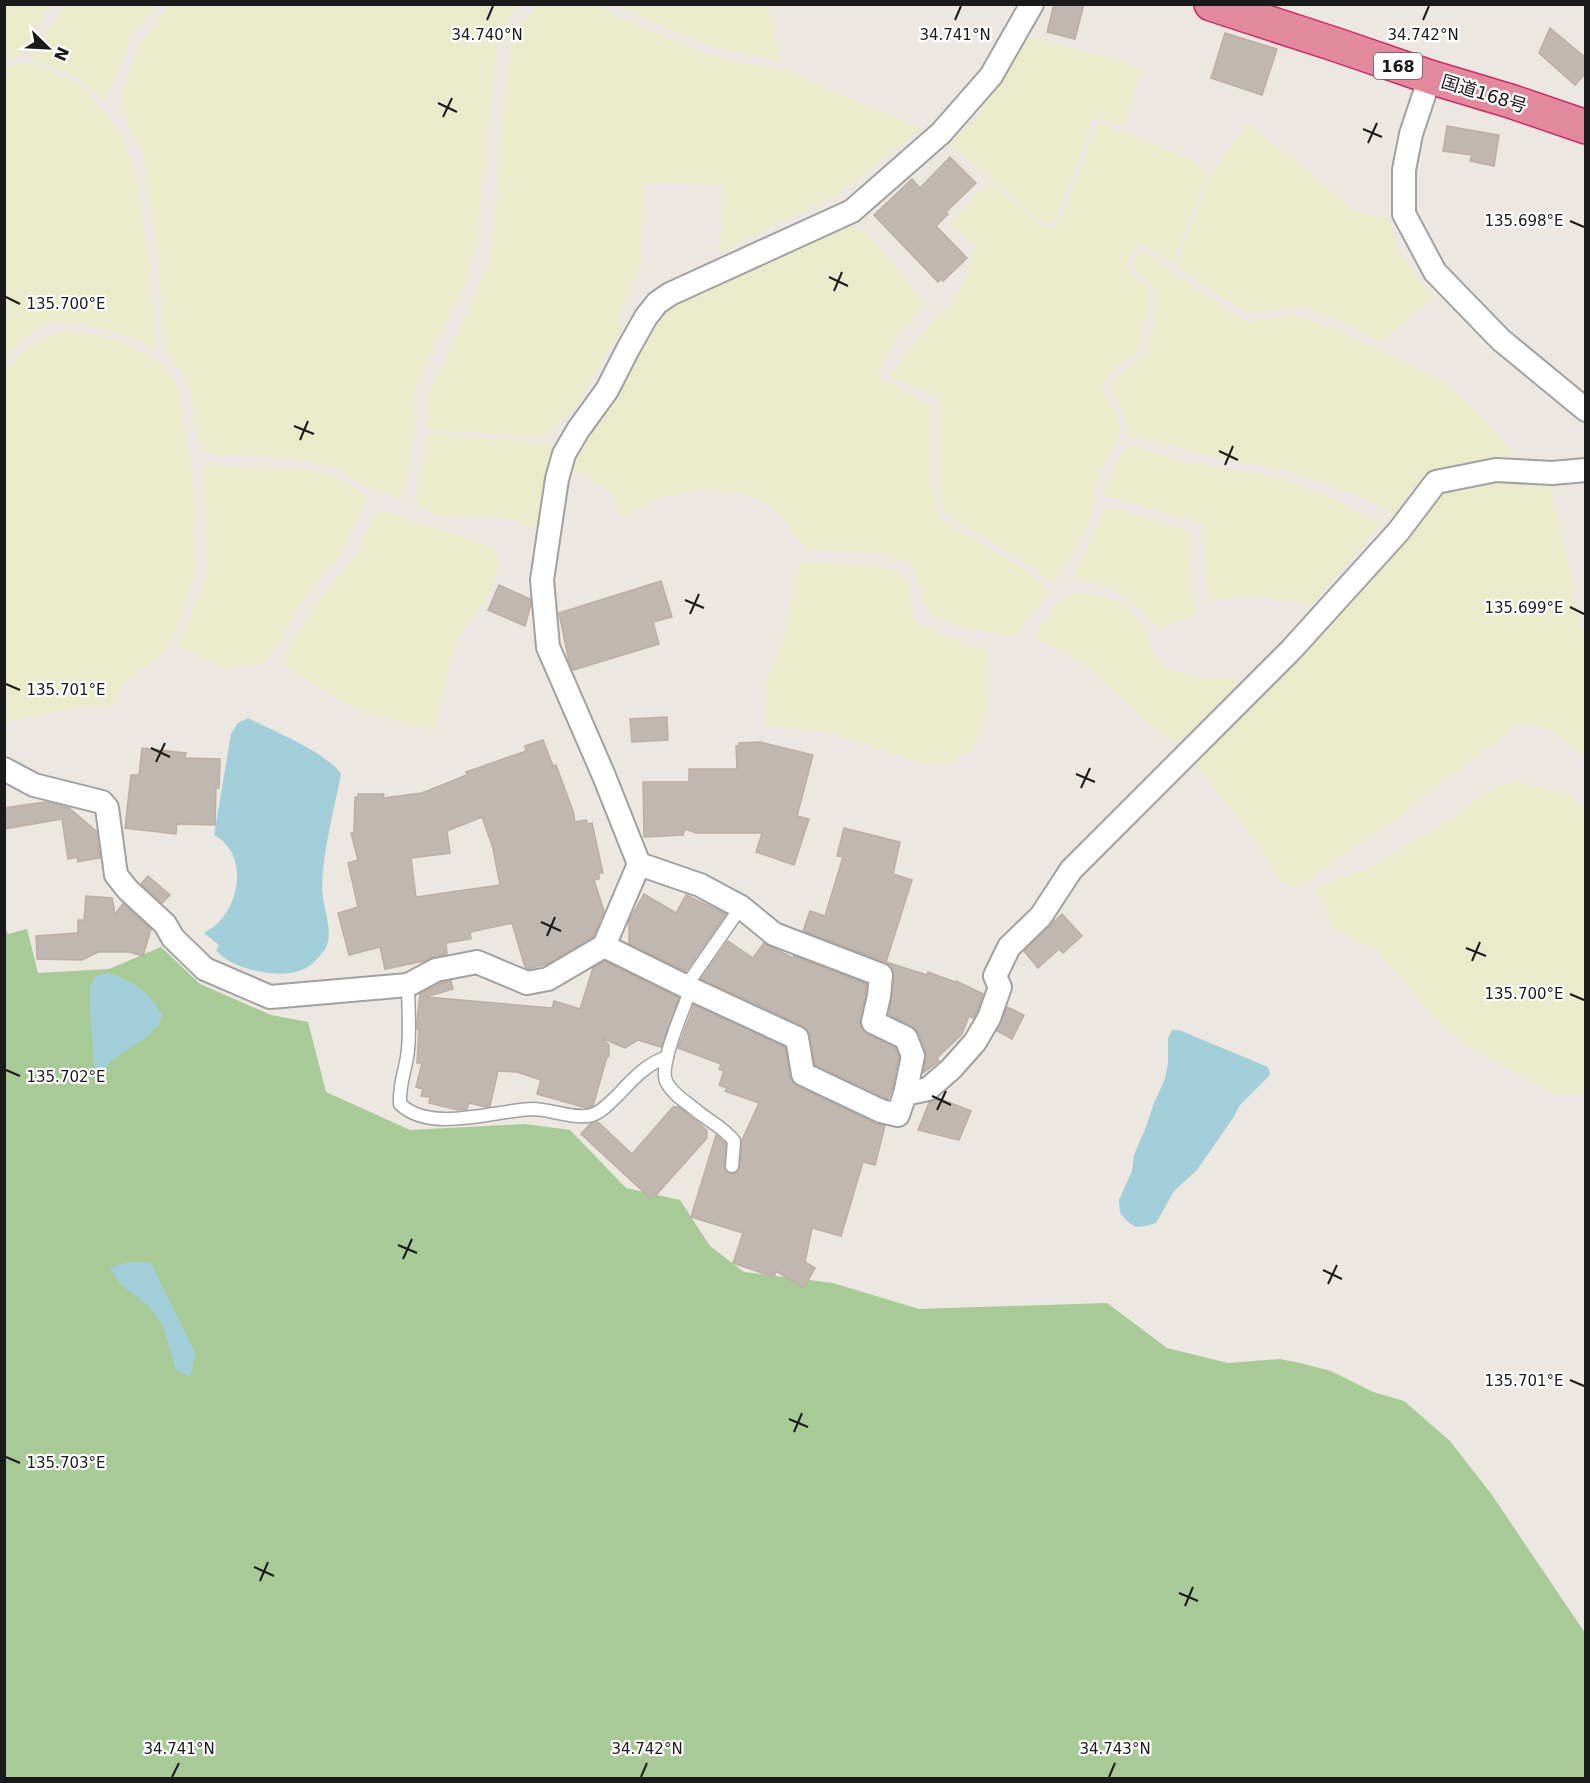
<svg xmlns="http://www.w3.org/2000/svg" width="1590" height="1783" font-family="'DejaVu Sans','Noto Sans JP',sans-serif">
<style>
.farmland{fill:#e9ebcb}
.forest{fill:#a7ca96}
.water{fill:#a1ced8}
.building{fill:#c0b7b0;stroke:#bdaea3;stroke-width:1.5;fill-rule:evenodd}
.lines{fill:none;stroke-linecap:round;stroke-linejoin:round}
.lane-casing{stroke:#a1a1a1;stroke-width:15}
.street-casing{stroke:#a1a1a1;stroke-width:26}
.highway-casing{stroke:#cd2a67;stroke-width:36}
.lane{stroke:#fff;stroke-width:12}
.street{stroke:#fff;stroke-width:22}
.highway{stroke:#e2899d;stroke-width:33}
.ticks{fill:none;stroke:#1a1a1a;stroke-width:2}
.labels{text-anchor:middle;stroke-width:4.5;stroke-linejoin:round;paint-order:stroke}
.shield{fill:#fff;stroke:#5f5f5f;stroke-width:1.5}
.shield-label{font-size:16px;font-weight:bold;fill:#1a1a1a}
.street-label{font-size:18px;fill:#1a1a1a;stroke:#fff}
.ticks-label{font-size:15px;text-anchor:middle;fill:#1a1a1a;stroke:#fff;stroke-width:4.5;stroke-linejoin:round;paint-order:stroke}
</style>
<rect width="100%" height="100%" fill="#ece7e0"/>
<g class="farmland">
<polygon points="5,4 51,5 18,57 5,58"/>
<polygon points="538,4 602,5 617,16 700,52 738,63 785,70 921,129 833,197 716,254 722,225 723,185 643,183 642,261 617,322 622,328 577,405 544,437 428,429 429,394 489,266 495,225 502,120 512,48 521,24"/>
<polygon points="65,5 158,5 133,33 104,103 81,80 31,58"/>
<polygon points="170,5 517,5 498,36 476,245 466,282 423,368 414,393 413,431 409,468 402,499 368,488 337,468 298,459 248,455 213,456 199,444 189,392 182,372 165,353 157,251 143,153 120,107 124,87 139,44"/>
<polygon points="618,5 767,5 781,61 722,49 681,35"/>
<polygon points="1027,36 1143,68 1123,125 1093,116 1072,176 1053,223 1035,217 991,177 947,144 975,121"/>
<polygon points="30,62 78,83 121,133 134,169 150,264 156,349 129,336 85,324 49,321 27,337 5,356 5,67"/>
<polygon points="1099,122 1193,161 1207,173 1173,263 1137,242 1128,259 1127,268 1148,290 1147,314 1136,356 1115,368 1102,385 1122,431 1097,477 1089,522 1074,552 1053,585 1034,567 948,516 939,497 940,399 890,376 937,314 951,307 967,273 975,245 949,224 990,181 1041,226 1051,228 1057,227"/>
<polygon points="1247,124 1289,156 1352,209 1374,216 1388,217 1399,250 1419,280 1434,297 1381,342 1338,320 1307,308 1289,307 1250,313 1212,292 1176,266 1209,179"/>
<polygon points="846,224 866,231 926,304 896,338 877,376 931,406 931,479 934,502 941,520 1030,573 1050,592 1016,636 956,626 932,616 924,602 913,567 903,560 876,553 807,549 797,539 781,515 766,503 741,493 700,489 664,496 622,518 612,493 570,466 586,433 602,415 624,384 644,337 657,318 675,305"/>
<polygon points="1139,249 1214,302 1248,322 1295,315 1344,333 1440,380 1472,406 1514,454 1480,463 1441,469 1412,487 1393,514 1361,496 1287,471 1210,456 1164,443 1129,437 1122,407 1113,395 1112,382 1139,360 1147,351 1154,322 1155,290 1136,271 1134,263"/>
<polygon points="63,331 94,335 118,341 163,364 179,389 180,410 190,460 195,497 196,572 178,623 166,651 127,680 116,694 114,706 81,706 5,722 5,369 27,348"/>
<polygon points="428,433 549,444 553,448 539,530 507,518 438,515 417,506 416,500"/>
<polygon points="1133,445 1174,460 1268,476 1324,494 1380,524 1313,604 1255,596 1218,599 1208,602 1203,523 1104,496 1117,459"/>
<polygon points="202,465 269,469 308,469 336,477 363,493 366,500 340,555 305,598 266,661 225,668 178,647 203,586 207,568"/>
<polygon points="1502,480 1550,480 1581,629 1585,631 1585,756 1551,730 1531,725 1517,725 1421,799 1401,816 1321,870 1298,889 1280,881 1259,844 1191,759 1435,496 1460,485"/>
<polygon points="1115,508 1189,531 1192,590 1196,613 1160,630 1136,605 1109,587 1074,578 1104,511"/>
<polygon points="384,512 472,540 495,550 498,557 498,564 490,591 456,642 433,730 361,712 282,665 294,637 316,603 356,556 375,514"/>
<polygon points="798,562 879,566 900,573 908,584 910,605 914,621 967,645 987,650 987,704 974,751 960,755 950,763 920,762 823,731 766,725 767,681 786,632"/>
<polygon points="1072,594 1097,594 1124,605 1142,625 1154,654 1167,669 1208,679 1233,678 1238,685 1177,745 1152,727 1089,668 1066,653 1034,637 1055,605"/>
<polygon points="1515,781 1571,795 1585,811 1585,1094 1555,1094 1466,1045 1436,1020 1377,950 1335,931 1317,888 1373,866 1440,826 1492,788"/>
</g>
<polygon class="forest" points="4,925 8,934 27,929 38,973 109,969 161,947 200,984 271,1015 308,1022 326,1092 410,1130 525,1124 570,1130 626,1188 680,1200 710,1246 744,1272 833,1283 919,1309 1107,1303 1167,1348 1228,1363 1280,1359 1300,1363 1331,1371 1373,1392 1404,1401 1450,1441 1492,1495 1585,1633 1585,1778 5,1778"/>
<g class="water">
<path d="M248,718C271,730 328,753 341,774C334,811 323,849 322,887C322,906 333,927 327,945C325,951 320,955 316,960C298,981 258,974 235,964C228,961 222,956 216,951L219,945L204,933C209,930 215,926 219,922C242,898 246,852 214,835L231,734L238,723Z"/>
<path d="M107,973C132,979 150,992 162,1015L159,1025L149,1035L111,1061L100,1076L95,1075L90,1011V985L96,976Z"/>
<polygon points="1172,1030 1179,1030 1268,1067 1270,1075 1240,1105 1233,1118 1197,1170 1174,1191 1156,1223 1146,1226 1136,1227 1129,1223 1120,1213 1119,1200 1132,1171 1134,1155 1146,1127 1154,1103 1165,1079 1168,1063 1168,1038"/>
<polygon points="129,1262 152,1263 158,1278 195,1353 191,1377 182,1373 176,1369 163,1326 149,1306 121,1285 110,1268"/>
</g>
<g class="building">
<polygon points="1054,4 1084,4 1075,39 1047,32"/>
<polygon points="1550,28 1586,58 1586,73 1575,85 1539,53"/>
<polygon points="1225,33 1277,49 1262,95 1211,78"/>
<polygon points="1447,126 1499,135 1494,166 1470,161 1472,155 1443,151"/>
<polygon points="950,157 976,183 946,212 948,214 936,226 967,258 943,281 941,279 938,282 874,215 912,179 920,188"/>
<polygon points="661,581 672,617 653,622 659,644 573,670 569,662 559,613"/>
<polygon points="499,585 530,599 531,604 525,626 488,610"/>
<polygon points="667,717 668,740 632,742 630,719"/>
<path d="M543,740L553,766L556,765L573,811L575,822L586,820L588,824L592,823L603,873H599V879L594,880L604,911L593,937L547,964L528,969L525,967L512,923L470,932L471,939L446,943L447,954L433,957L424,961L385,969L380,947L349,955L338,913L358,907L348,863L358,860L351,833H354L355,797H358V794H384L383,798L422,793L467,775L466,772L526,751L525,746ZM482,817L493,848L500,885L416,897L411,858L450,853L447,831Z"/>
<polygon points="760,742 813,755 797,816 809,819 794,865 756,852 762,833 696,833 685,829 683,835 644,837 643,782 689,782 689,769 737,769 736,746 739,746 739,743"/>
<polygon points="142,748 186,753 185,758 220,759 219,788 216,788 215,825 177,824 176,834 125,828 131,775 139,775"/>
<polygon points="45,802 69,808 96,831 100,858 78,862 77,857 68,859 62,819 4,829 4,808"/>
<polygon points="844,828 900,842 893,874 912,880 886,962 927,975 928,972 955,982 956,981 983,994 977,1012 973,1018 969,1016 962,1034 937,1058 939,1061 923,1073 926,1059 926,1052 919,1033 912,1026 889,1015 894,976 892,967 886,962 803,931 810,911 825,916 843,857 837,856"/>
<polygon points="148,876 170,895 162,903 141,884"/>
<polygon points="644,894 676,913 686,895 726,914 686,971 629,944 629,921"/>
<polygon points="86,896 112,898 115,914 123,904 151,929 143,956 129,952 98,952 82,960 37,959 36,936 78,933 78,920 84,920"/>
<polygon points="1062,914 1082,936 1063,953 1059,949 1038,968 1024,951"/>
<polygon points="728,941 753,958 764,943 793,958 794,956 867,984 860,1025 867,1034 895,1048 899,1057 892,1089 888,1099 815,1065 810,1035 807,1029 803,1026 701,979"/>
<polygon points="605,961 679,998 661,1047 638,1040 625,1048 601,1038 609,1045 609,1056 607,1057 593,1106 586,1108 537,1094 541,1080 517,1072 498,1071 490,1106 486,1107 469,1103 467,1109 458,1110 429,1103 430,1097 421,1096 423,1089 416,1087 422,1063 417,1063 419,1029 417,1029 417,1022 420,994 441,983 451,981 453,989 426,997 552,1008 554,1001 580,1009 593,968"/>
<polygon points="694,1005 785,1047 790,1077 793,1083 797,1086 875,1123 885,1126 875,1165 863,1162 841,1236 812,1228 805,1262 815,1268 804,1288 776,1271 774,1277 733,1263 743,1233 691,1217 716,1135 726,1144 725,1170 731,1174 736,1173 740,1167 742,1140 759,1103 725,1091 727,1088 719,1085 724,1071 719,1069 721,1064 678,1048"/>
<polygon points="1007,1007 1024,1015 1012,1039 997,1031"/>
<polygon points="938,1098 971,1111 959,1140 918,1130 929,1103"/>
<polygon points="673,1107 679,1107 707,1130 707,1138 656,1195 654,1194 650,1198 581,1134 590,1124 598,1122 632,1154"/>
</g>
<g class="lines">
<defs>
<g id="lane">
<path d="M408,985C408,1009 411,1034 407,1057C404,1075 399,1085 400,1104C431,1134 496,1110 533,1109C549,1109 576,1120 592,1115C602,1112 609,1103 617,1096C632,1080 646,1064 667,1057"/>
<polyline points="686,986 741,907"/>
<path d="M691,989C684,1008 657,1067 667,1083C673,1095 688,1103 698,1112C711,1122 724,1128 734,1141L732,1166"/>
</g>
<g id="street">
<polyline points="1032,4 991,76 941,133 852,211 670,294 657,303 646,317 628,349 607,390 578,430 564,454 557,479 542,580 548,647 604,776 639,864 604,946 691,989 797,1038 803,1074 881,1111 898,1115 905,1094 928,1089 951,1069 975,1042 989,1018 1000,987 995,976 1009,947 1041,916 1071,870 1291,650 1398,532 1436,482 1496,470 1552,473 1586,470"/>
<polyline points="1430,77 1411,134 1404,170 1404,214 1435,272 1501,340 1586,410"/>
<polyline points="4,769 34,785 102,802 107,808 116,875 128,890 165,924 173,938 205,969 270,997 408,985 436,970 477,962 527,983 548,979 604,946"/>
<polyline points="639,864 700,885 741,907 774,934 881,975 879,996 873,1022 906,1038 913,1056 905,1094"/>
</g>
<polyline id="highway" points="1211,4 1337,45 1430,77 1510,101 1586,127"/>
</defs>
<use href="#lane" class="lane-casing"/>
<use href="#street" class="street-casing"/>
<use href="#highway" class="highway-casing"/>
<use href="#lane" class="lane"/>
<use href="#street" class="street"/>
<use href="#highway" class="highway"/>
</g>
<path class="ticks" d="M487,20L493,6M955,20L961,6M1423,20L1429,6M438,103L457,112M443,117L452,98M1363,129L1382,137M1368,143L1377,123M1570,221L1584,227M829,277L848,286M834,291L842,272M6,297L20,304M294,426L314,434M300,440L308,421M1219,451L1238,460M1225,465L1233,446M685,600L704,608M1570,607L1584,614M690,614L699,594M6,684L20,690M151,748L170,757M156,762L165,743M1076,774L1095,782M1081,788L1090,768M541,922L561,931M547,936L555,917M1466,948L1486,956M1472,961L1480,942M1570,994L1584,1000M6,1070L20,1076M932,1096L951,1105M937,1110L946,1091M398,1245L417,1253M403,1259L412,1239M1323,1270L1342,1279M1328,1284L1337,1265M1570,1380L1584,1386M789,1419L808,1427M794,1432L802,1413M6,1457L20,1463M254,1567L274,1576M260,1581L268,1562M1179,1593L1198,1601M1185,1606L1193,1587M172,1777L179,1763M641,1777L647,1763M1109,1777L1115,1763"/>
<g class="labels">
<rect class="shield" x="1374" y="53" width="48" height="26" rx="4.5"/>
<g class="shield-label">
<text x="1398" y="72">168</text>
</g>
<g class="street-label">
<text transform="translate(1484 94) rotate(17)" y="6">国道168号</text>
</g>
</g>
<g class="ticks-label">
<text x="955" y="40">34.741°N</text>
<text x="1423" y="40">34.742°N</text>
<text x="487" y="40">34.740°N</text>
<text x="1524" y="226">135.698°E</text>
<text x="66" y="309">135.700°E</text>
<text x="1524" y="613">135.699°E</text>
<text x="66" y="695">135.701°E</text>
<text x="1524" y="999">135.700°E</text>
<text x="66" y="1082">135.702°E</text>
<text x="1524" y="1386">135.701°E</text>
<text x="66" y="1468">135.703°E</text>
<text x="179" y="1754">34.741°N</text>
<text x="647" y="1754">34.742°N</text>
<text x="1115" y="1754">34.743°N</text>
</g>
<rect width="1590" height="1783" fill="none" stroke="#1a1a1a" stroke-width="12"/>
<g transform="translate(48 48) rotate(114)" stroke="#ffffff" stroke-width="4.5" paint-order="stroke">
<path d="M0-4.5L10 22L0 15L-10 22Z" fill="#1a1a1a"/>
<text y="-9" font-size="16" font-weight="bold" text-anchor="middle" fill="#1a1a1a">N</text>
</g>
</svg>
